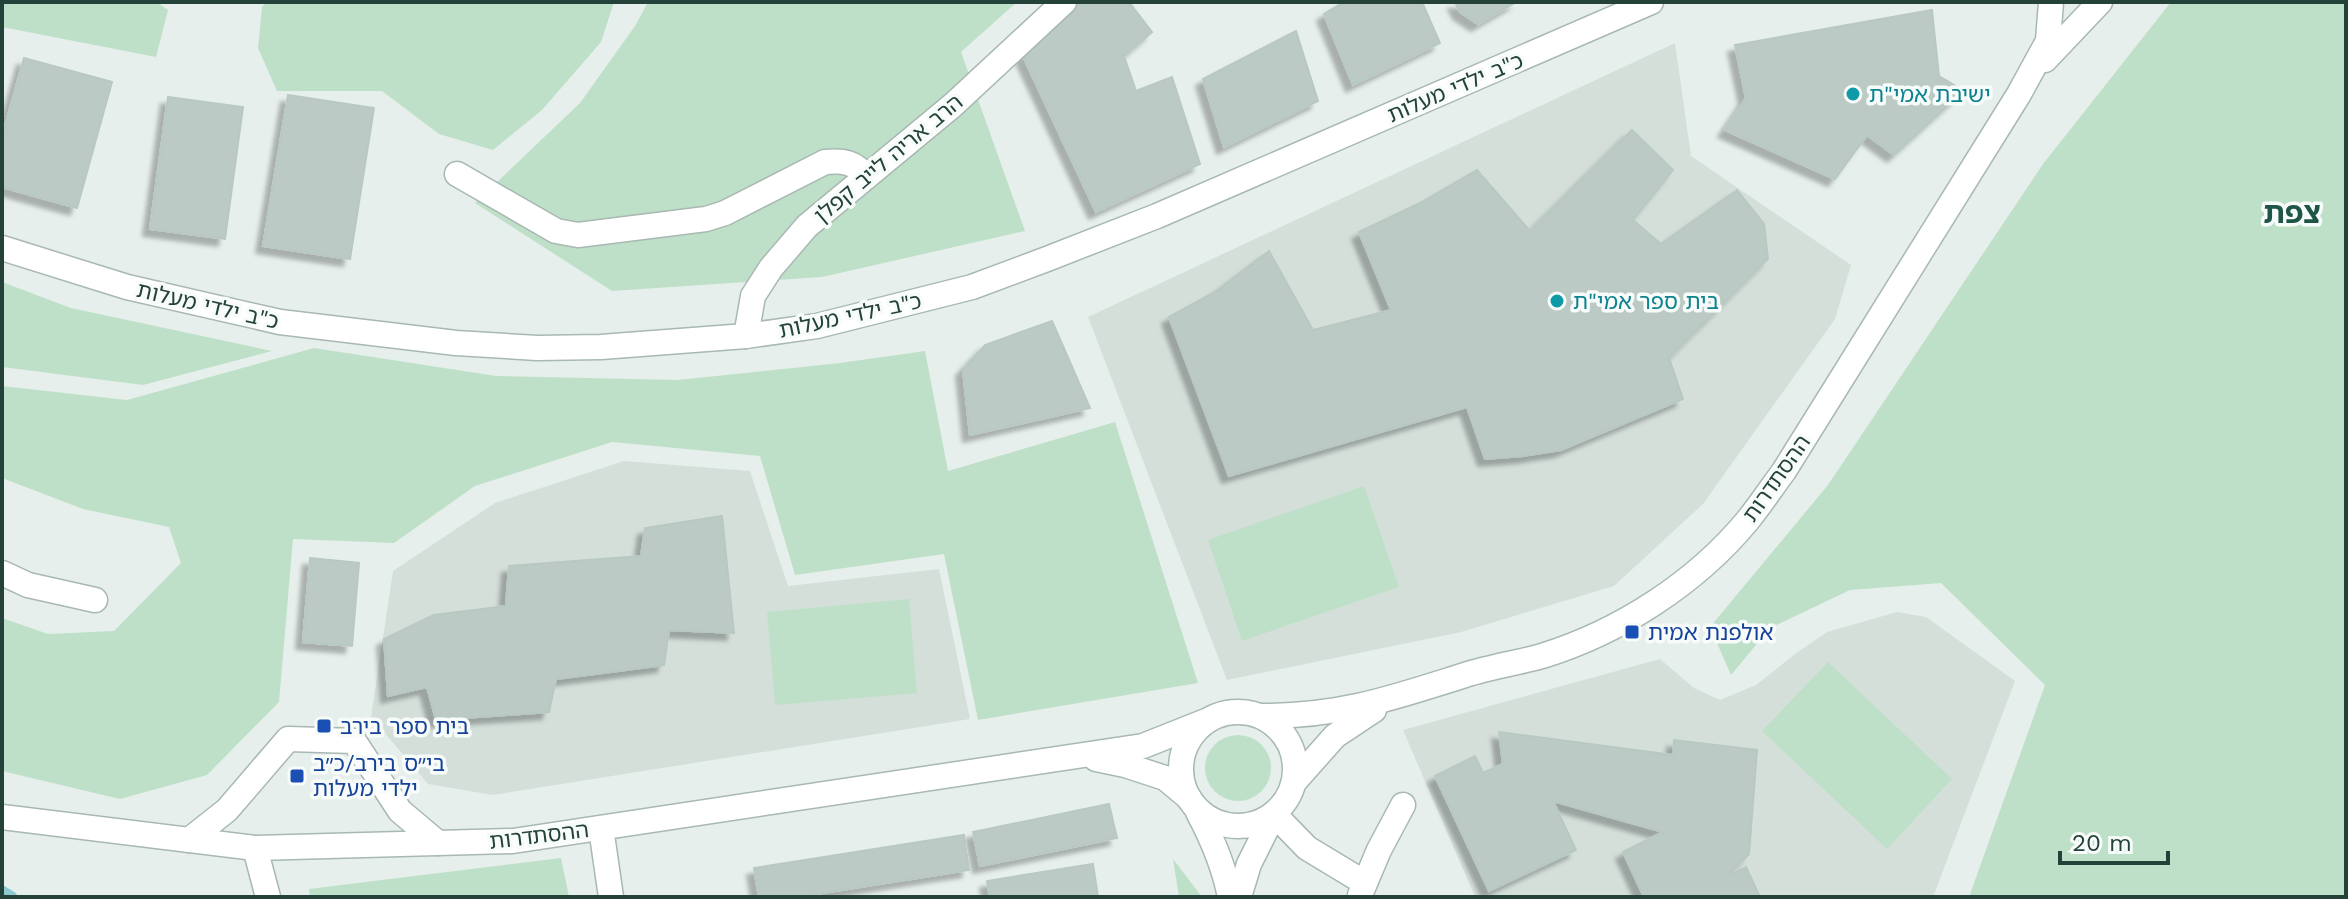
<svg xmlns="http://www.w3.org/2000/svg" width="2348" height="899" font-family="'Work Sans','Noto Sans Hebrew',sans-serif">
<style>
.built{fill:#d4dfda}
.green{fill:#bfe0c8}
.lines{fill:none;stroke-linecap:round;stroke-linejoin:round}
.stream{stroke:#8ec9d4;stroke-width:11}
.building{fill:#bbcac4;stroke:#b8c9c2;stroke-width:2;filter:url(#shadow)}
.minor-casing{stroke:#a8b8b2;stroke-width:27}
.minor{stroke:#fff;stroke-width:24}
.culture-dot{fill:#0f9aa8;stroke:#f7fbf9;stroke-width:3}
.transit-dot{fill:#1a4fb4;stroke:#f7fbf9;stroke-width:3}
.labels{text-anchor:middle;stroke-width:7;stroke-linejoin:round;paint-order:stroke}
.street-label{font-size:22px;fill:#24423a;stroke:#f7fbf9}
.culture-label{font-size:22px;fill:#0d838f;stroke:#f7fbf9;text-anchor:start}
.transit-label{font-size:22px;fill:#164399;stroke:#f7fbf9;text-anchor:start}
.district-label{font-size:30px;font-weight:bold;fill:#1f5548;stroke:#f7fbf9}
</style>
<defs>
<filter id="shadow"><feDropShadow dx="-7" dy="7" stdDeviation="2" flood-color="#0004"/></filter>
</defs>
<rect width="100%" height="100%" fill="#e6efeb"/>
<g class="built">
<polygon points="1675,43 1691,156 1851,265 1835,319 1703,504 1614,586 1461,632 1227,680 1088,317"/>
<polygon points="624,461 750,471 788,586 939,569 970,719 493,795 428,784 371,717 393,571 495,503"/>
<polygon points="1897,612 1926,617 2015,681 1933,897 1475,897 1403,730 1660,659 1694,688 1720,700 1756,685 1795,654 1827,632"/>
</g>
<g class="green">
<polygon points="2,2 157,2 168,10 156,57 2,27"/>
<polygon points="266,2 614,2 601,42 542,110 493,150 439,134 382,91 277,91 258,48 262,7"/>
<polygon points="648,2 1017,2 961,52 1025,231 822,277 612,291 475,203 580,103 635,26"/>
<polygon points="2171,2 2346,2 2346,897 1969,897 2045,685 1941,583 1850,590 1770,628 1731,675 1710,627 1828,485 2043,164"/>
<polygon points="2,282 71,308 272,351 143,385 2,367"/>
<polygon points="314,348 496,376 678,380 840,363 925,351 948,471 1115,422 1198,683 978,720 944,554 795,575 760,456 612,442 475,486 394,543 293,539 279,702 207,775 120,799 2,771 2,618 48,634 114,631 181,563 169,527 83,509 2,478 2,386 127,400"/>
<polygon points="1364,486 1399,587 1242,641 1208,540"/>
<polygon points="909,599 917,693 775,705 767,612"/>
<polygon points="1828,662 1952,779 1887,849 1762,731"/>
<circle cx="1238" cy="768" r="33"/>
<polygon points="561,858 569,897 310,897 309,889"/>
<polygon points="1173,859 1202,897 1179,897"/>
</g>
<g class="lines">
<polyline class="stream" points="2,891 12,897"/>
</g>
<g class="building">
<polygon points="1079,2 1129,2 1152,32 1124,56 1136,91 1172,77 1200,164 1096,212 1023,56"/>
<polygon points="1344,2 1422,2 1440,43 1353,85 1324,14"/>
<polygon points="1455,2 1516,2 1478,24 1460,12"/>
<polygon points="1932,10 1939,76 1964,91 1894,155 1867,135 1835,179 1725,130 1746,98 1735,45"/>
<polygon points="1296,31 1318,101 1224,147 1203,79"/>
<polygon points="24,58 112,82 77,208 2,187 2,137"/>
<polygon points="288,95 374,108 350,259 263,246"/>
<polygon points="168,97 243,107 225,239 150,229"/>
<polygon points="1632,130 1673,170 1633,220 1661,244 1737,190 1764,224 1768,259 1669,358 1683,399 1561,450 1523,456 1485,459 1467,407 1229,476 1169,317 1215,292 1269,251 1313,330 1391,310 1359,232 1420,203 1477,170 1530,231"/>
<polygon points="1052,321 1090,408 970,435 963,369 985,345"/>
<polygon points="722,516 734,633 669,630 664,665 556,679 549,712 436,720 427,687 388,696 384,639 434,615 506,606 509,566 641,556 645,528"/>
<polygon points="310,558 359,563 352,646 303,642"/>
<polygon points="1499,732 1673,755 1674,740 1757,750 1749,854 1727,876 1746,867 1760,897 1644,897 1623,852 1663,832 1553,801 1576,850 1489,891 1435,776 1475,756 1483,773 1503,764"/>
<polygon points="1109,804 1117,838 980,866 973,832"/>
<polygon points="964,835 969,870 797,897 759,897 754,868"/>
<polygon points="1093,864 1098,897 990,897 987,881"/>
</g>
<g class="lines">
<defs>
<g id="minor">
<polyline points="2045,60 2100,2"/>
<path d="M457,174L556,231L578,235L706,219L725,213L825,162C843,160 855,162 866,177"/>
<polyline points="2,248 127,287 280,322 456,343 537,348 601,347 746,336 817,326 972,287 1047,259 1157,216 1651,2"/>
<polyline points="746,336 753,296 771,268 807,226 953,105 1064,2"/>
<polyline points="2,573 28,585 95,600"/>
<circle cx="1238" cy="769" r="57"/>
<path d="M1263,716C1342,716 1392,698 1465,675C1490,667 1517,663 1542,656C1620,632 1696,583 1748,520C1761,504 1772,487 1784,471L2019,94L2048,41L2051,2"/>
<polyline points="1096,759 1125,765 1165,778 1189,798"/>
<polyline points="1295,781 1335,736 1374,710"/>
<path d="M1198,812C1213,840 1224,866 1230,897"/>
<polyline points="2,817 255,848 513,841 1143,746 1206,721"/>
<polyline points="601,828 611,897"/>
<polyline points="189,840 227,810 288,739 354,741 400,811 438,843"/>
<polyline points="255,848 268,897"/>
<polyline points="1360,895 1379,850 1403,805"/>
<polyline points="1239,897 1249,864 1274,814 1307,848 1365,883"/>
</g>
</defs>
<use href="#minor" class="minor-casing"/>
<use href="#minor" class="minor"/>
</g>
<g class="culture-dot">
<circle cx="1853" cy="94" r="8"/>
<circle cx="1557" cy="301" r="8"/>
</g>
<g class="transit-dot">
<rect x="1624" y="624" width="16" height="16" rx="4"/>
<rect x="316" y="718" width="16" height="16" rx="4"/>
<rect x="289" y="768" width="16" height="16" rx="4"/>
</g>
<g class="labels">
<g class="street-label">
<text transform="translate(1455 87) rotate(-23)" y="8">כ"ב ילדי מעלות</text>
<text transform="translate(888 158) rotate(-40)" y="8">הרב אריה לייב קפלן</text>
<text transform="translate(208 305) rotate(13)" y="8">כ"ב ילדי מעלות</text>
<text transform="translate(850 315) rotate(-12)" y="8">כ"ב ילדי מעלות</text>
<text transform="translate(1776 478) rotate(-55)" y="8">ההסתדרות</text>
<text transform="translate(539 835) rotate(-7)" y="8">ההסתדרות</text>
</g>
<g class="culture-label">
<text x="1869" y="102">ישיבת אמי"ת</text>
<text x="1573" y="309">בית ספר אמי"ת</text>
</g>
<g class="transit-label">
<text x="1648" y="640">אולפנת אמית</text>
<text x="340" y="734">בית ספר בירב</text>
<text x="313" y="771">בי״ס בירב/כ״ב<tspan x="313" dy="25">ילדי מעלות</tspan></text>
</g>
<g class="district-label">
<text x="2292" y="223">צפת</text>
</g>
</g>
<rect width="2348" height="899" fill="none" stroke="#24423a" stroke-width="8"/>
<path d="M2060 851v12h108v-12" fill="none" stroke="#24423a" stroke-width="4"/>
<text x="2072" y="851" font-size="24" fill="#24423a" stroke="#f7fbf9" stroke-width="6" paint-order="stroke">20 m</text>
</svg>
